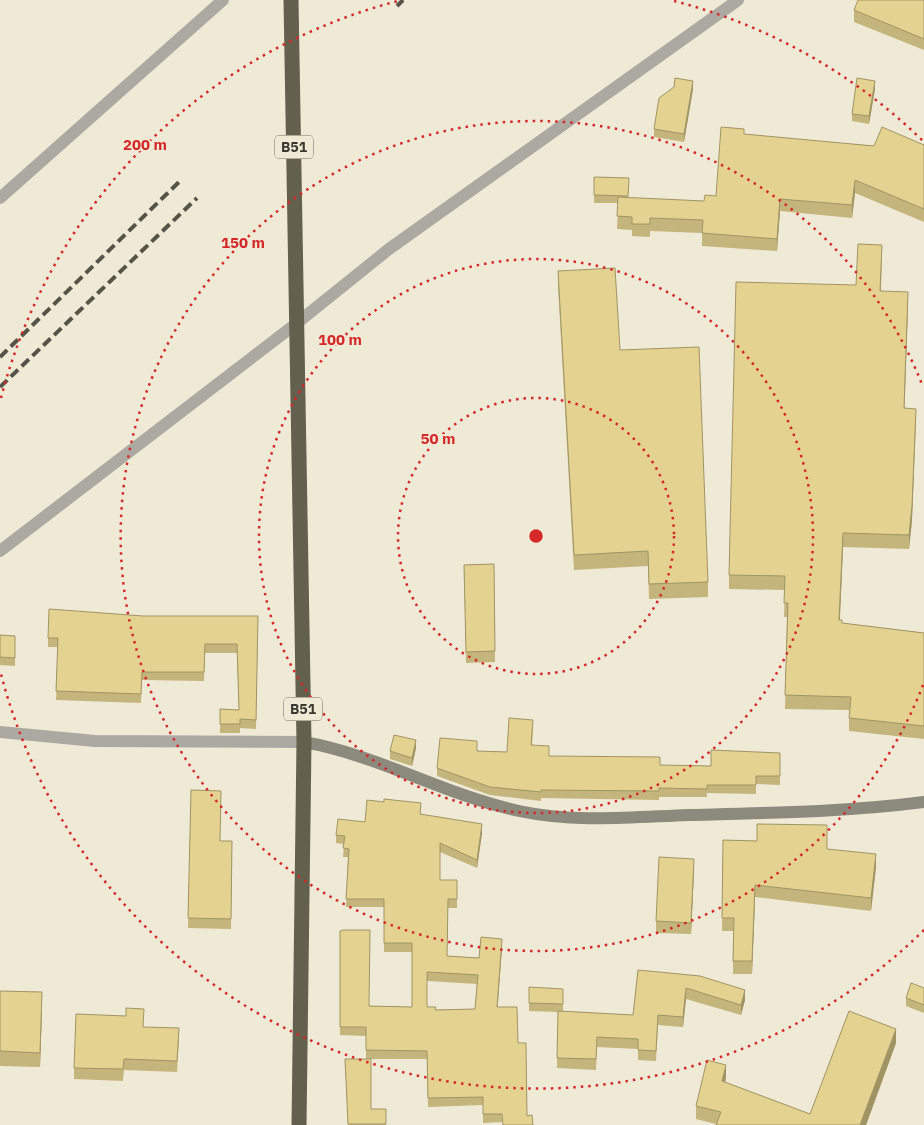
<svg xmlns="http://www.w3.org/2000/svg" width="924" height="1125" font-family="'IBM Plex Sans',sans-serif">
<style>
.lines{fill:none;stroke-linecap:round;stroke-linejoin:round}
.street{stroke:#aba9a1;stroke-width:12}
.secondary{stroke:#8c897d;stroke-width:12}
.highway{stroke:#64604e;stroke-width:15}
.rail{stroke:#565349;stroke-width:4;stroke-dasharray:10 5;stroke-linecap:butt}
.wall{fill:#c4b57c;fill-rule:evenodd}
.shaded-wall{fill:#a09465}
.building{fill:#e4d390;stroke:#a09465;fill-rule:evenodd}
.ring{fill:none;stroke:#d62828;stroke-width:2.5;stroke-dasharray:2.5 5}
.labels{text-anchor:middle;stroke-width:4;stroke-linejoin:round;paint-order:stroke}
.shield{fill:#efead6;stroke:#706d62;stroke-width:1}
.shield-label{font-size:14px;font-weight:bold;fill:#3a3830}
.centre{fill:#d62828;stroke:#efead6;stroke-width:2.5}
.ring-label{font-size:15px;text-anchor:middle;font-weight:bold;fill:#d62828;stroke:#efead6;stroke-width:4;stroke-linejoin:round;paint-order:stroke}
</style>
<rect width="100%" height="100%" fill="#efead6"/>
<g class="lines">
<g class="street">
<polyline points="0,198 223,0"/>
<polyline points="0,551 297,323 389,249 738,0"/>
<polyline points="0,732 95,741 304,742"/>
</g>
<path class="secondary" d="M304,742C378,755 445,795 519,811C575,823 633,817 689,815C768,813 847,812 924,802"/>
<polyline class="highway" points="291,0 304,742 299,1125"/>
<g class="rail">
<polyline points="397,6 403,0"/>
<polyline points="0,357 181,180"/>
<polyline points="0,387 197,198"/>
</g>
</g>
<g class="wall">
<polygon points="924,0 924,50 854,22 854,10"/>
<polygon points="693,89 684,142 654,137 654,129"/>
<polygon points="875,89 869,124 852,121 852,114"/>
<polygon points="744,134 874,146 924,145 924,222 855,193 852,218 780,211 777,251 702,246 702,233 650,231 650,237 632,236 632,230 617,229 618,203 594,203 594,177 629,178 628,198 704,201 716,196"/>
<polygon points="882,259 881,291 908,306 904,408 916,422 912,520 909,549 843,547 840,620 842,623 924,633 924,739 849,731 849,710 785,709 787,617 784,617 785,590 729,589 729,575 856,285"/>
<polygon points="558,271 620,350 708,582 708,597 649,599 648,566 574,570 558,286"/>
<polygon points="494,564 495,662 466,663 464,565"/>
<polygon points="143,616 258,616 256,729 240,728 240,733 220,733 220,709 239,710 237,653 205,653 204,681 142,680 141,703 56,700 58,647 48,647 48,638"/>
<polygon points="0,635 15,636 15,666 0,665"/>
<polygon points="533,728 532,745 549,756 660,765 711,766 780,753 780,785 756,784 756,794 707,793 707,797 659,797 659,800 541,798 541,801 490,795 437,776 437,768 477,751 507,752"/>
<polygon points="416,748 412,766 390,759 390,751"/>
<polygon points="191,790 220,841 232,841 231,929 188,928"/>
<path d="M421,814L482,833L477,868L440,852V880H457V908H448L447,956L479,958L502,947L497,1007L502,1122L483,1123V1105L428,1107L427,1059H366V1036L340,1035V931L369,1006L412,1007V952H384V907H346L348,857H343L344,844L336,843V835L365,822ZM427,981L477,984L475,1009L435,1010L427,1007Z"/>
<polygon points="723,840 757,841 827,849 876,867 871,911 755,897 752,974 733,974 733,931 722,931"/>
<polygon points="694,870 691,934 656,933 656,921"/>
<polygon points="638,970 745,1000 741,1015 686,999 683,1027 658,1025 656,1061 638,1060 638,1049 597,1047 596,1070 557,1068 558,1012 529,1011 529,987 563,989 563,1011 633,1015"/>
<polygon points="924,988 924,1013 906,1006 906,998"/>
<polygon points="0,991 42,1007 40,1067 0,1066"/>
<polygon points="143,1027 179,1040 177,1072 124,1070 123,1081 74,1079 74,1068"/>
<polygon points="896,1043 866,1125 716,1125 716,1124 696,1119 696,1106 726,1078 725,1082 810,1114"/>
<polygon points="345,1059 371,1109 386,1109 386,1125 348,1125"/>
</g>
<g class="shaded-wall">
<polygon points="693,81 693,89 684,142 684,134"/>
<polygon points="875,81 875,89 869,124 869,116"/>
<polygon points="855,180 855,193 852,218 852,205"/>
<polygon points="780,199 780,211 777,251 777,239"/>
<polygon points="908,292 908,306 904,422 904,408"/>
<polygon points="916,409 912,520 909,549 909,535"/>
<polygon points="843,533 843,547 839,633 839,620"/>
<polygon points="416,740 416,748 412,766 412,758"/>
<polygon points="482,824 482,833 477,868 477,860"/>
<polygon points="876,854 876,867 871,911 871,898"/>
<polygon points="694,859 694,870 691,934 691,923"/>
<polygon points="755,885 755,897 752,974 752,961"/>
<polygon points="502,939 502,947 497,1016 497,1007"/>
<polygon points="686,988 686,999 683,1027 683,1017"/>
<polygon points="745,990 745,1000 741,1015 741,1005"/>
<polygon points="42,992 42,1007 40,1067 40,1053"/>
<polygon points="896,1029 896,1043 866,1125 860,1125"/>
<polygon points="726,1065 726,1078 722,1095 722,1081"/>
</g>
<g class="building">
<polygon points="858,0 924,0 924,39 854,10"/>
<polygon points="675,78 693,81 684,134 654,129 659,98 674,87"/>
<polygon points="857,78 875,81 869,116 852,114"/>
<polygon points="721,127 744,129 744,134 874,146 882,127 924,145 924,209 855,180 852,205 780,199 777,239 702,233 703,220 650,218 650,224 632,224 632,217 617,216 618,197 704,201 705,195 716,196"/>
<polygon points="594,177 629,178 628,196 594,195"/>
<polygon points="858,244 882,245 880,291 908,292 904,408 916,409 912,506 909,535 843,533 839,620 842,620 842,623 924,633 924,726 849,718 851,697 785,695 788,603 784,603 785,576 729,575 736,282 856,285"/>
<polygon points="615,268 620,350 699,347 708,582 649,584 648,551 574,555 558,271"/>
<polygon points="494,564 495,651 466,652 464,565"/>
<polygon points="49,609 143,616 258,616 256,720 240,719 240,724 220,724 220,709 239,710 237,644 205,644 204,672 142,672 141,694 56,691 58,638 48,638"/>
<polygon points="0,635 15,636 15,658 0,657"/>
<polygon points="509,718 533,720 531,745 549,746 549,756 660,757 660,765 711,766 711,750 780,753 780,776 756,776 756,785 707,785 707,789 659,788 659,791 541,790 541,792 490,787 437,768 440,738 477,741 477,751 507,752"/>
<polygon points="394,735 416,740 412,758 390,751"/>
<polygon points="191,790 221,791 220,841 232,841 231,919 188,918"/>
<path d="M384,799L421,803L420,814L482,824L477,860L440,843V880H457V899H448L447,956L479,958L481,937L502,939L497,1007H517L518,1043H526L527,1116L532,1115L533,1125H503L502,1114H483V1097L428,1098L427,1051L366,1050V1027H340V931L343,930H370L369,1006L412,1007V943H384V899H346L349,849L343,848L345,836L336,835L338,819L365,822L367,800L384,802ZM427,972L478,975L475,1009L435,1010L436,1007H427Z"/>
<polygon points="757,824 827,825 827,849 876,854 871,898 755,885 752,961 733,961 734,918 722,918 723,840 757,841"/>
<polygon points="659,857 694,859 691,923 656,921"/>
<polygon points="638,970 700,976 745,990 741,1005 686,988 683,1017 658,1015 656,1051 638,1050 638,1039 597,1037 596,1059 557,1058 558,1011 633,1015"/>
<polygon points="911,983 924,988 924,1005 906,998"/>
<polygon points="529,987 563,989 563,1004 529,1003"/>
<polygon points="0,991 42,992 40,1053 0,1051"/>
<polygon points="126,1008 144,1009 143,1027 179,1028 177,1061 124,1059 123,1069 74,1068 76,1014 126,1016"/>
<polygon points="849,1011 896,1029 860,1125 716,1125 721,1112 696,1106 707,1060 726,1065 722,1081 810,1114"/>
<polygon points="345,1059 371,1059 371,1109 386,1109 386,1124 348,1124"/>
</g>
<g class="ring">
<circle cx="536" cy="536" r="138"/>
<circle cx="536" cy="536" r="277"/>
<path d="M923 685A415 415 0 1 1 923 387"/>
<path d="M924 930A553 553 0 0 1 1 674M1 398A553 553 0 0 1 398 1M674 1A553 553 0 0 1 924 142"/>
</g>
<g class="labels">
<g class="shield">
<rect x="275" y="135.5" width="38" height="23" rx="4"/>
<rect x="284" y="697.5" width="38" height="23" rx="4"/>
</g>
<g class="shield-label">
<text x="294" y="152">B51</text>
<text x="303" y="714">B51</text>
</g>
</g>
<circle cx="536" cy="536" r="8" class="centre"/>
<g class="ring-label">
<text x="145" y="150">200 m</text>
<text x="243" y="248">150 m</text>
<text x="340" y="345">100 m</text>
<text x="438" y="444">50 m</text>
</g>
</svg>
